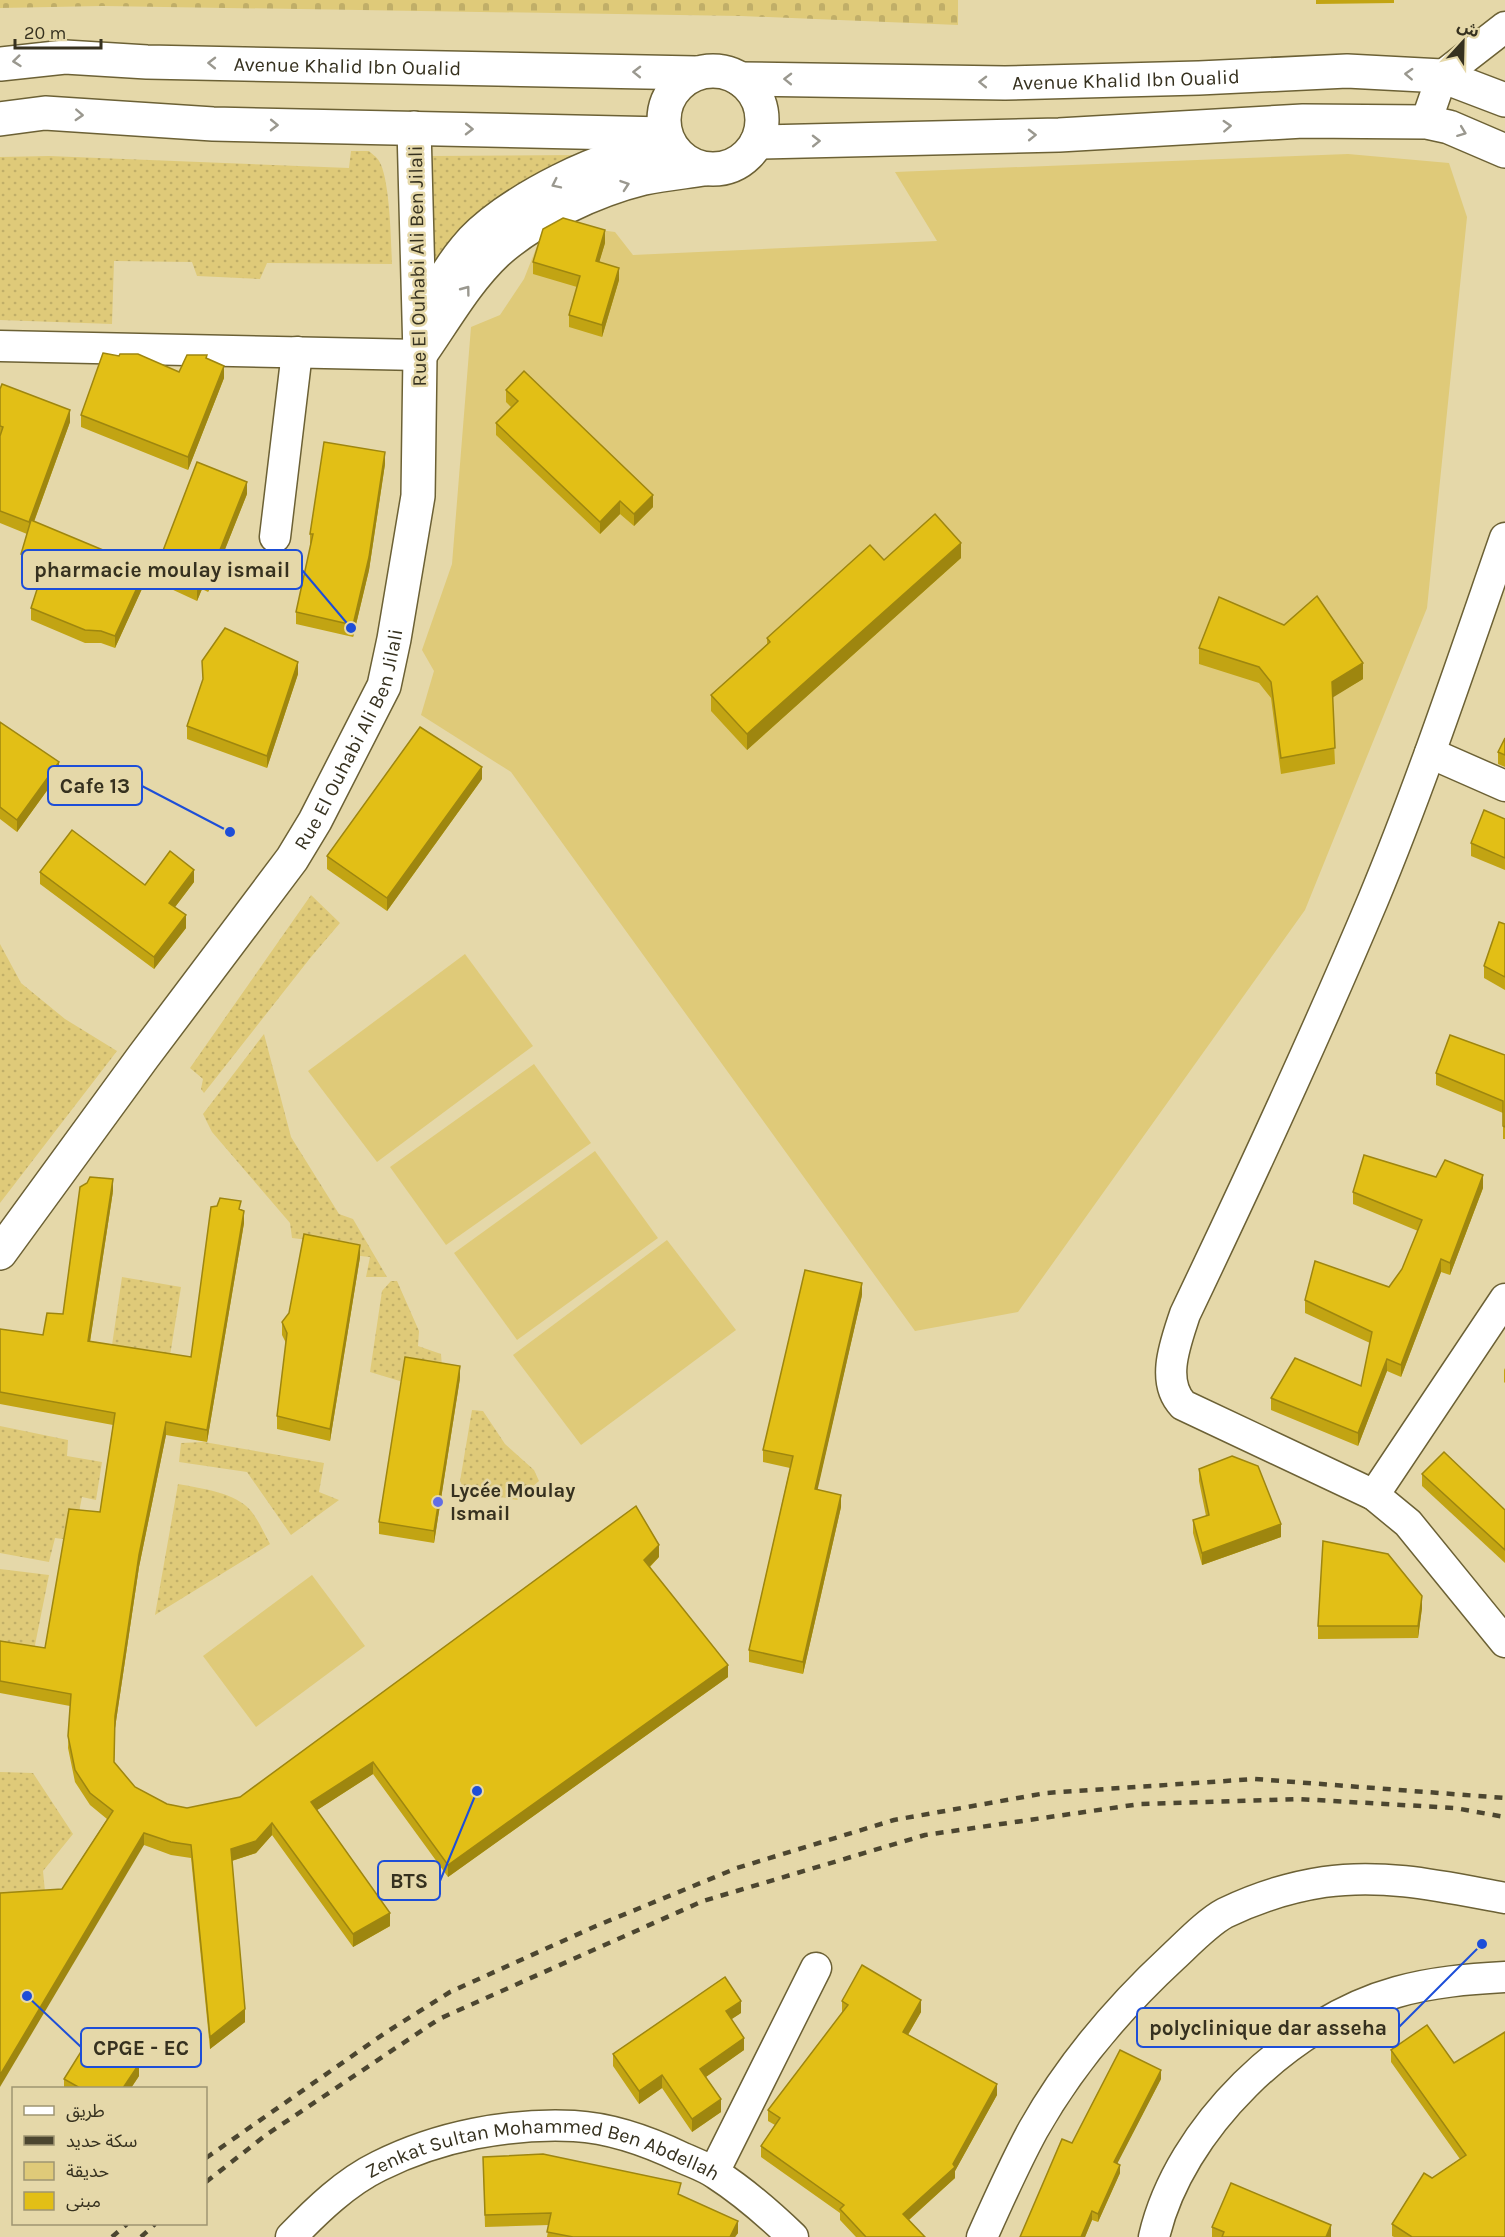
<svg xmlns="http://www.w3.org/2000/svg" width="1505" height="2237" font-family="Karla,'Noto Sans Arabic',sans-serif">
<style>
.green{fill:url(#green-dots)}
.cemetery{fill:url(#cemetery-stones)}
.pitch{fill:#dfca79}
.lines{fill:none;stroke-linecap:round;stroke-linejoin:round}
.minor-casing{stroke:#6c6135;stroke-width:33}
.tertiary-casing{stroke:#6c6135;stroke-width:36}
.secondary-casing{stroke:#6c6135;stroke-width:36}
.minor{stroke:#fff;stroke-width:30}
.tertiary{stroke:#fff;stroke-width:33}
.secondary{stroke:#fff;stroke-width:33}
.rail{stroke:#4c4630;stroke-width:4.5;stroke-dasharray:8 8;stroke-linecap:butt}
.wall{fill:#c2a413}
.shaded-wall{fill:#9e860f}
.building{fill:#e2bf16;stroke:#9e860f;stroke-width:1.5}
.oneway{stroke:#9a988f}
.poi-dot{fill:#616de5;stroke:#e5d8a9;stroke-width:2}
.labels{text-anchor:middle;stroke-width:5;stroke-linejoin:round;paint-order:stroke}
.street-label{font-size:20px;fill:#36311f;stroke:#e5d8a9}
.poi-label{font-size:20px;font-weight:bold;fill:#36311f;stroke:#e5d8a9;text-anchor:start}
.leader{fill:none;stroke:#1d4ed8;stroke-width:2}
.callout-dot{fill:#1d4ed8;stroke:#e5d8a9;stroke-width:2}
.callout{fill:#e5d8a9;stroke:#1d4ed8;stroke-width:2}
.callout-label{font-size:21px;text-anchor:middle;font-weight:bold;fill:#36311f}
</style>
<defs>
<pattern id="green-dots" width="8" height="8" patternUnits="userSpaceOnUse" patternTransform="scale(1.5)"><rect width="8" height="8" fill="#dfca79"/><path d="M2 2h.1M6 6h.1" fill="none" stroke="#c0ae68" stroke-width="1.8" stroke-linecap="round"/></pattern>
<pattern id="cemetery-stones" width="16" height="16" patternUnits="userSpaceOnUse" patternTransform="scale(1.5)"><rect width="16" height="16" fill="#dfca79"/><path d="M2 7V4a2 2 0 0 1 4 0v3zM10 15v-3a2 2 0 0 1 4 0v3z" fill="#c0ae68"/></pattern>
</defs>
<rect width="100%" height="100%" fill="#e5d8a9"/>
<g class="green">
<path d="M351,151H369C372,154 377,157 379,161C390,178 391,242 392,264L267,263L260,279L197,276L192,262L114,261L112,324L0,320V157L49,156L349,168Z"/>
<polygon points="581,155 432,271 429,156"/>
<polygon points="311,895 340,923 311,957 204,1093 201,1089 203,1079 190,1068"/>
<polygon points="0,944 21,983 65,1019 117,1051 0,1203"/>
<polygon points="264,1034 291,1137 339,1214 353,1219 387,1277 366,1277 370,1257 351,1255 350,1242 325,1242 292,1238 290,1223 212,1132 203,1114"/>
<polygon points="122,1277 181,1287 169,1362 111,1352"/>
<polygon points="391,1281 397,1281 419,1331 418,1346 441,1354 442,1367 403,1382 370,1372 382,1291"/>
<polygon points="472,1410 483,1411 505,1444 534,1470 539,1481 517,1500 465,1491 460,1481"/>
<polygon points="0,1426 68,1440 67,1456 102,1462 96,1500 82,1497 77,1522 69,1521 63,1539 55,1538 49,1562 0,1553"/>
<polygon points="204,1442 324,1463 319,1492 339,1500 291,1535 247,1472 179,1462 181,1443"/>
<path d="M178,1484C200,1488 237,1493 251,1511C259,1521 264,1533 270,1544L155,1615Z"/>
<polygon points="0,1569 49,1575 33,1655 0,1650"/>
<polygon points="0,1772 33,1773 73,1834 43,1871 46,1902 0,1904"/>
</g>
<polygon class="cemetery" points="0,0 958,0 958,25 741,16 103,6 0,8"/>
<g class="pitch">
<polygon points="1348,154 1449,163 1467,217 1427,608 1305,910 1018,1312 915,1331 511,772 421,715 434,671 422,650 452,564 471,327 500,315 524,279 546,223 615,232 633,255 937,241 895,172"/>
<polygon points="465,954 533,1046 377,1162 308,1071"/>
<polygon points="534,1064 591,1143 446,1245 390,1167"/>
<polygon points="595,1151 658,1238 517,1340 454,1253"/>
<polygon points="667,1240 736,1330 581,1445 513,1355"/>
<polygon points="312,1575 365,1646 256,1727 203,1656"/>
</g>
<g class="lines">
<defs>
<g id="minor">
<polyline points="1426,122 1442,76 1505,27"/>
<polyline points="0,346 420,355"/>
<polyline points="275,537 297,352"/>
<path d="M1505,538C1463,659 1422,782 1373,900C1314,1040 1250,1178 1185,1314C1176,1342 1160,1381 1183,1405L1374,1495L1408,1523L1505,1642"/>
<polyline points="1430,753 1505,786"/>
<polyline points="1374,1495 1505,1299"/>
<polyline points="714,2172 816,1968"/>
<path id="s1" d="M291,2237C317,2210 346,2182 379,2166C439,2136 508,2123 574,2126C611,2128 650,2142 683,2158C694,2163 706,2167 716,2174C744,2192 769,2214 793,2237"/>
<path d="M982,2237C998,2201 1014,2165 1033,2130C1069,2066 1119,2007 1173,1957C1187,1944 1208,1922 1225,1913C1256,1898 1291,1887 1324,1882C1386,1873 1445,1887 1505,1898"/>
<path d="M1154,2237C1179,2128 1291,2021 1397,1992C1432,1982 1469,1979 1505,1977"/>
</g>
<g id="tertiary">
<path d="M420,324C433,298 446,272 465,249C501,203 612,148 670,146"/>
<path d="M420,355C444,321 466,281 497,252C535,218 595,190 644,178C664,174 684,172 704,169"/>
<path id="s2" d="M0,1253L143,1057L292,859L315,821L384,686L394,639L418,496L420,355L414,128"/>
</g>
<g id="secondary">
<path id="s3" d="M0,64L65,57L147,62L696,73"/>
<circle cx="713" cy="120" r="49"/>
<path id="s4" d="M740,79L1005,83L1199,78L1347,71L1442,76L1505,100"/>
<polyline points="0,119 45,113 213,124 665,134"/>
<polyline points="757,142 1059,135 1303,121 1426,122 1449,127 1505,151"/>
</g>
</defs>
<use href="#minor" class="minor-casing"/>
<use href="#tertiary" class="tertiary-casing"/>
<use href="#secondary" class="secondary-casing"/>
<use href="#minor" class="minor"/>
<use href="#tertiary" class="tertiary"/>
<use href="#secondary" class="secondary"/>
<g class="rail">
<polyline points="206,2158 385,2033 450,1992 596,1926 737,1868 894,1820 1046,1793 1255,1779 1505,1798"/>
<polyline points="206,2182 266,2135 439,2019 703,1901 925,1835 1140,1804 1298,1799 1455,1808 1505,1817"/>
<polyline points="112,2237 127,2224"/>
<polyline points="141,2237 155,2224"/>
</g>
</g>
<g class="wall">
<polygon points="1316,0 1394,0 1394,3 1316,4"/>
<polygon points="605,243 599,262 619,280 602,337 569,327 569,315 577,287 533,274 533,262"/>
<polygon points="207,358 224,378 188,470 81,427 81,415 179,372"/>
<polygon points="0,389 70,422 34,522 146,580 115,648 101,643 85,643 31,620 31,608 39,585 30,580 30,570 21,566 21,554 27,534 0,523"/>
<polygon points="506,390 653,507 634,526 620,514 600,534 496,435 496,423 511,407 506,402"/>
<polygon points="385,464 369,570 353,637 296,624 296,612 311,546 310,546 310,534"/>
<polygon points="247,494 208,592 202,589 197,601 156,582 156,569"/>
<polygon points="961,558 747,750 711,711 711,695 767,644 767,638 884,560"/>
<polygon points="1199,648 1363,679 1332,697 1335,764 1281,774 1271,698 1259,683 1199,664"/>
<polygon points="202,661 298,674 267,768 187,739 187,726 203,681"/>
<polygon points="0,722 59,774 17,832 0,819"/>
<polygon points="1505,738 1505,767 1498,764 1498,752"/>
<polygon points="482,779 387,911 327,869 327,856"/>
<polygon points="1505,819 1505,870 1471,856 1471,843"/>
<polygon points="40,872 145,885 194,882 175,907 186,928 154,969 40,884"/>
<polygon points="1505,924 1505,990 1484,978 1484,966"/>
<polygon points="1505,1055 1505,1139 1503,1139 1503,1113 1436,1085 1436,1073"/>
<polygon points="1436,1177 1483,1188 1450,1275 1441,1272 1401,1377 1387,1371 1358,1446 1271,1410 1271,1398 1361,1386 1370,1343 1305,1313 1305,1300 1389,1287 1402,1269 1418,1231 1353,1204 1353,1192"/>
<polygon points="113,1191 90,1342 191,1357 241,1209 244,1223 207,1442 166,1435 139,1567 115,1728 114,1762 135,1787 167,1804 187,1808 240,1797 659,1557 650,1567 728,1677 448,1877 373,1774 317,1810 390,1926 353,1947 272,1835 256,1853 232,1861 245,2022 210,2049 191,1858 171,1855 144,1845 62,1889 107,1819 90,1805 75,1782 68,1748 70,1706 0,1693 0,1641 45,1648 100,1512 113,1425 0,1404 0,1329 43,1335 63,1314"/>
<polygon points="360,1257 330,1441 277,1429 277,1416 286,1343 282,1335 282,1322"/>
<polygon points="862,1295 817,1490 841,1507 803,1674 749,1662 749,1650 790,1468 763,1462 763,1450"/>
<polygon points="1505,1368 1505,1383 1504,1382 1504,1370"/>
<polygon points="460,1378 434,1543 379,1534 379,1522"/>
<polygon points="1199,1469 1281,1537 1202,1565 1193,1533 1193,1520 1206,1516 1199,1481"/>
<polygon points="1422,1474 1505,1510 1505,1563 1422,1486"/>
<polygon points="1422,1608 1418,1638 1318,1639 1318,1626"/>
<polygon points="842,2001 921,2012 908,2035 997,2095 955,2171 955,2178 909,2220 925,2237 856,2237 840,2220 840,2213 761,2157 761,2146 775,2125 768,2121 768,2110 842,2013"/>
<polygon points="741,2013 731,2019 744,2050 706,2077 721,2112 692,2132 662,2088 639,2104 613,2066 613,2054"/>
<polygon points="1391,2050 1454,2063 1505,2237 1394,2237 1392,2236 1392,2224 1432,2178 1460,2159 1391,2062"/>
<polygon points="139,2076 131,2088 64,2088 64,2079"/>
<polygon points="1161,2079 1117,2163 1120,2173 1098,2222 1092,2220 1085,2237 1020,2237 1072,2143"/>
<polygon points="483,2157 681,2195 738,2233 735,2237 547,2237 549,2225 485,2227"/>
<polygon points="1212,2227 1331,2237 1212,2237"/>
</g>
<g class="shaded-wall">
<polygon points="605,230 605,243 596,273 596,261"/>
<polygon points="619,268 619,280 602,337 602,325"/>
<polygon points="224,366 224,378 188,470 188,457"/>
<polygon points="70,410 70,422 29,535 29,522"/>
<polygon points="385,452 385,464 369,570 353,637 353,625"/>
<polygon points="247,482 247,494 208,592 208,580"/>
<polygon points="653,495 653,507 634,526 634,514"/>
<polygon points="620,501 620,514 600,534 600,522"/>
<polygon points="961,543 961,558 747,750 747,734"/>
<polygon points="146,568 146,580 115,648 115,636"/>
<polygon points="202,577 202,589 197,601 197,589"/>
<polygon points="298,662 298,674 267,768 267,756"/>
<polygon points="1363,663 1363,679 1332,698 1332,682"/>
<polygon points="59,762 59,774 17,832 17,820"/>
<polygon points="482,767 482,779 387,911 387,898"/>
<polygon points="194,870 194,882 169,915 169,903"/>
<polygon points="186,915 186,928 154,969 154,957"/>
<polygon points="1483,1175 1483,1188 1450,1275 1450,1263"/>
<polygon points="113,1179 113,1191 88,1354 88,1341"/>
<polygon points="244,1211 244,1223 207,1442 207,1430"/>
<polygon points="360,1245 360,1257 330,1441 330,1429"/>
<polygon points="1441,1259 1441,1272 1401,1377 1401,1365"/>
<polygon points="862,1283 862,1295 815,1501 815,1489"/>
<polygon points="1387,1359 1387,1371 1358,1446 1358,1433"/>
<polygon points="460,1366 460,1378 434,1543 434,1531"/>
<polygon points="166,1422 166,1435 139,1567 115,1728 115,1716 139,1555"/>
<polygon points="841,1495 841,1507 803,1674 803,1662"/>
<polygon points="1281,1524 1281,1537 1202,1565 1202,1553"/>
<polygon points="659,1545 659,1557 644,1572 644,1560"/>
<polygon points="1422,1596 1422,1608 1418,1638 1418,1626"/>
<polygon points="728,1665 728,1677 448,1877 448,1865"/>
<polygon points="373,1762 373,1774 311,1814 311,1802"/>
<polygon points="272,1823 272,1835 256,1853 231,1861 231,1849"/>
<polygon points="144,1833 144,1845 0,2087 0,2075"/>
<polygon points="390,1913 390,1926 353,1947 353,1934"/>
<polygon points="921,2000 921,2012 903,2043 903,2032"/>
<polygon points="741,2001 741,2013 726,2023 726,2011"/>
<polygon points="245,2009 245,2022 210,2049 210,2037"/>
<polygon points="744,2038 744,2050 700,2081 700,2069"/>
<polygon points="139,2064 139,2076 131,2088 123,2088"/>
<polygon points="1161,2070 1161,2079 1114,2170 1114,2162"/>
<polygon points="662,2075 662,2088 639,2104 639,2091"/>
<polygon points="997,2084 997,2095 955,2171 955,2178 903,2225 903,2214 953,2164"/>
<polygon points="721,2099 721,2112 692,2132 692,2119"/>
<polygon points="1120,2165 1120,2173 1098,2222 1098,2214"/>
<polygon points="1092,2211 1092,2220 1085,2237 1081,2237"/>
<polygon points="738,2221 738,2233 735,2237 730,2237"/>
<polygon points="1331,2225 1331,2237 1326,2237"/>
</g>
<g class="building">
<polygon points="563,218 605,230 596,261 619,268 602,325 569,315 580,276 533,262 543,229"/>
<polygon points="103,353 119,356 120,354 138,354 179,372 187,355 207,355 206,358 224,366 188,457 81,415"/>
<polygon points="524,371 653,495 634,514 620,501 600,522 496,423 518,401 506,390"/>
<polygon points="2,384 70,410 29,522 0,511 0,436 3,427 0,426 0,389"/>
<polygon points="324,442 385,452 369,557 353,625 296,612 313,534 310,534"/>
<polygon points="197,462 247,482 208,580 202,577 197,589 156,569"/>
<polygon points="935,514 961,543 747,734 711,695 770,642 767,638 870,545 884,560"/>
<polygon points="31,520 146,568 115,636 101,631 85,630 31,608 42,574 30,568 33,560 21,554"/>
<polygon points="1317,596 1363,663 1332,682 1335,748 1281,758 1271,682 1259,667 1199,648 1219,597 1284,625"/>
<polygon points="225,628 298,662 267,756 187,726 203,679 202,661"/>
<polygon points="0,722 59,762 17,820 0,807"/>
<polygon points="420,727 482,767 387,898 327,856"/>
<polygon points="1505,738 1505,755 1498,752"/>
<polygon points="1484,810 1505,819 1505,858 1471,843"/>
<polygon points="72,830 145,885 170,851 194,870 169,903 186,915 154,957 40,872"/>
<polygon points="1499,922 1505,924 1505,977 1484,966"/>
<polygon points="1450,1035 1505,1055 1505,1127 1503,1126 1503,1101 1436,1073"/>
<polygon points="1364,1155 1436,1177 1445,1160 1483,1175 1450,1263 1441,1259 1401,1365 1387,1359 1358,1433 1271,1398 1295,1358 1361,1386 1372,1332 1305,1300 1315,1261 1389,1287 1402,1269 1422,1220 1353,1192"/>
<polygon points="90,1177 113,1179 88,1341 191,1357 211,1207 217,1206 220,1198 241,1201 239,1209 244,1211 207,1430 166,1422 139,1555 115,1716 114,1762 135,1787 167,1804 187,1808 240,1797 636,1506 659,1545 644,1560 728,1665 448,1865 373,1762 311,1802 390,1913 353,1934 272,1823 256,1841 231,1849 245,2009 210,2037 191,1845 171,1842 144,1833 0,2075 0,1893 62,1889 113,1811 90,1793 75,1770 68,1736 71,1694 0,1681 0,1641 45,1648 69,1509 100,1512 115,1413 0,1392 0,1329 43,1335 47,1313 63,1314 80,1187 87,1183"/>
<polygon points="304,1234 360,1245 330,1429 277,1416 287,1333 282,1322 289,1313"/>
<polygon points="805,1270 862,1283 815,1489 841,1495 803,1662 749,1650 793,1456 763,1450"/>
<polygon points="405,1357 460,1366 434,1531 379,1522"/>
<polygon points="1444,1452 1505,1510 1505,1550 1422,1474"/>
<polygon points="1232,1456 1258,1466 1281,1524 1202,1553 1193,1520 1209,1515 1199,1469"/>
<polygon points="1323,1541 1388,1554 1422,1596 1418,1626 1318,1626"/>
<polygon points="862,1965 921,2000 903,2032 997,2084 953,2164 955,2167 903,2214 925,2237 866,2237 840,2209 844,2205 761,2146 780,2118 768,2110 848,2005 842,2001"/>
<polygon points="725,1977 741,2001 726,2011 744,2038 700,2069 721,2099 692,2119 662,2075 639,2091 613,2054"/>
<polygon points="1427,2025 1454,2063 1505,2032 1505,2237 1412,2237 1392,2224 1424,2173 1432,2178 1466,2155 1391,2050"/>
<polygon points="92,2034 139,2064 123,2088 80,2088 64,2079"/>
<polygon points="1120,2050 1161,2070 1114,2162 1120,2165 1098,2214 1092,2211 1081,2237 1020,2237 1062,2139 1072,2143"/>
<polygon points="543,2154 681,2183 678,2194 738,2221 730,2237 573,2237 547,2232 551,2213 485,2215 483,2157"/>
<polygon points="1231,2183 1331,2225 1326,2237 1222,2237 1224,2232 1212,2227"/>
</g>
<defs><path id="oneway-chevron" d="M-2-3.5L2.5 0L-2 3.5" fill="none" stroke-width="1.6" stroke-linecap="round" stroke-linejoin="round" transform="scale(1.5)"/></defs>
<g class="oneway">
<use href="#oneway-chevron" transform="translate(17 61) rotate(174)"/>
<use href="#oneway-chevron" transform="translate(212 63) rotate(-179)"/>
<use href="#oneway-chevron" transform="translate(637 72) rotate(-179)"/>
<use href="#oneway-chevron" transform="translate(1409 74) rotate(-177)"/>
<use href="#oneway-chevron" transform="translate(788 79) rotate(-179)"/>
<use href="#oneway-chevron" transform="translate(983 82) rotate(-179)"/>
<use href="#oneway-chevron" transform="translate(79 115) rotate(3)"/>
<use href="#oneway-chevron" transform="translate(274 125) rotate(1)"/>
<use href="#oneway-chevron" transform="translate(1227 126) rotate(-3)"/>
<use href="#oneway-chevron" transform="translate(469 129) rotate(1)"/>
<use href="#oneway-chevron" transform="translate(1462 132) rotate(21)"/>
<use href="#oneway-chevron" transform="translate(1032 135) rotate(-1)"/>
<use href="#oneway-chevron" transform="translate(816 141) rotate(-1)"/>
<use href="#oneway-chevron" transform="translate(556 184) rotate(154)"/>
<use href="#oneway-chevron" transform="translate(625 185) rotate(-19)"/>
<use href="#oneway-chevron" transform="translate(466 290) rotate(-53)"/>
</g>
<circle class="poi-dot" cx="438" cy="1502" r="6"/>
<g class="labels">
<g class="street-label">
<text dy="7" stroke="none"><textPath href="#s3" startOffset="348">Avenue Khalid Ibn Oualid</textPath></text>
<text dy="7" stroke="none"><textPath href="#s4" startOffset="386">Avenue Khalid Ibn Oualid</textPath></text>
<text transform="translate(417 266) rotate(-91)" y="7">Rue El Ouhabi Ali Ben Jilali</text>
<text dy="7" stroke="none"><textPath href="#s2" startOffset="624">Rue El Ouhabi Ali Ben Jilali</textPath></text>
<text dy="7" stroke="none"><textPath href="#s1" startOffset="284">Zenkat Sultan Mohammed Ben Abdellah</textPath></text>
</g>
<g class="poi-label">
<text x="450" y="1497">Lycée Moulay<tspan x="450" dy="23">Ismail</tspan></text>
</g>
</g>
<path class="leader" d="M351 628L302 570M230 832L142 786M477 1791L440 1881M1482 1944L1399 2027M27 1996L81 2047"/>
<g class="callout-dot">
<circle cx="351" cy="628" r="6"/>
<circle cx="230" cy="832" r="6"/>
<circle cx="477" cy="1791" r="6"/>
<circle cx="1482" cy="1944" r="6"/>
<circle cx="27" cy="1996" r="6"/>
</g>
<g class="callout">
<rect x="22" y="550" width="280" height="39" rx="6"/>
<rect x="48" y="766" width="94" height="39" rx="6"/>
<rect x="378" y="1861" width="62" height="39" rx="6"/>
<rect x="1137" y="2008" width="262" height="39" rx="6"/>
<rect x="81" y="2028" width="120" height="39" rx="6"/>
</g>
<g class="callout-label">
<text x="162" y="577">pharmacie moulay ismail</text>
<text x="95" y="793">Cafe 13</text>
<text x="409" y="1888">BTS</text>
<text x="1268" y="2035">polyclinique dar asseha</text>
<text x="141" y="2055">CPGE - EC</text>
</g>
<rect x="12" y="2087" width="195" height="138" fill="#e5d8a9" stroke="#9f9572" stroke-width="1.5"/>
<rect x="24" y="2106" width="30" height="9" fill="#ffffff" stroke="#9f9572" stroke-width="1.5"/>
<text x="66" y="2117" font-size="18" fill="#36311f">طريق</text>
<rect x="24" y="2136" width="30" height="9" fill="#4c4630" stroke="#9f9572" stroke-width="1.5"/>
<text x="66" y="2147" font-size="18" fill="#36311f">سكة حديد</text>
<rect x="24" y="2162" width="30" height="18" fill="#dfca79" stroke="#9f9572" stroke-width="1.5"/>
<text x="66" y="2177" font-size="18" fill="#36311f">حديقة</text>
<rect x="24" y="2192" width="30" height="18" fill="#e2bf16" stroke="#9f9572" stroke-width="1.5"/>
<text x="66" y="2207" font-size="18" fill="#36311f">مبنى</text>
<g transform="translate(1463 42) rotate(22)" stroke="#e5d8a9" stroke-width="4.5" paint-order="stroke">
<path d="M0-4.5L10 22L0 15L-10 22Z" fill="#36311f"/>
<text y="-9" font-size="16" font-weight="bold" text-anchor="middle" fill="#36311f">ش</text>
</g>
<path d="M15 39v9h86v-9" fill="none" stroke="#36311f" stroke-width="3"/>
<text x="24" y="39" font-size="18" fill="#36311f" stroke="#e5d8a9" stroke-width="4.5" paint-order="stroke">20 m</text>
</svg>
